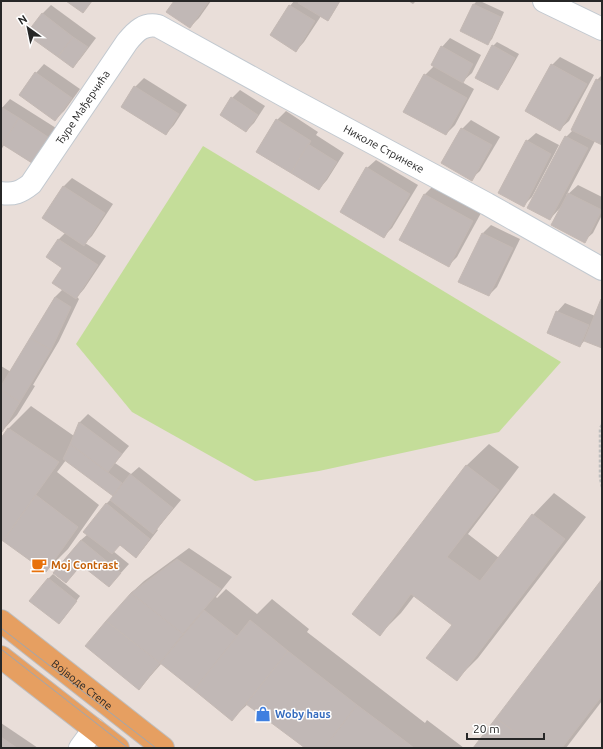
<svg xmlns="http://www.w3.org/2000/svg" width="603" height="749" font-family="Ubuntu,sans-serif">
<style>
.green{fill:#c4dd99}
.shadow{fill:#0003}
.building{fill:#c1b8b6;stroke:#c4b9b4}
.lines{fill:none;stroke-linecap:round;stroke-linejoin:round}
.minor-casing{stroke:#c2c9d0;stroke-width:24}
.major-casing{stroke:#bebebe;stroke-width:24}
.path{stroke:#bebebe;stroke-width:2.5;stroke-dasharray:3 2;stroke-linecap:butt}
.minor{stroke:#fff;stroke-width:22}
.major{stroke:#e69f61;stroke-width:22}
.tram{stroke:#9da6b0;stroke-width:1}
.labels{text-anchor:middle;stroke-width:3;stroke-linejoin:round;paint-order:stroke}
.street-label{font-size:11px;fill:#272727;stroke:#fff}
.food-label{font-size:11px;font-weight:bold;fill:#c56008;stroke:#fff;text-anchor:start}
.shop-label{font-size:11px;font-weight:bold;fill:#366cbe;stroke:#fff;text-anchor:start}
</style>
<rect width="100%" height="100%" fill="#e9ded9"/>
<polygon class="green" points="203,146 561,362 499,432 319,471 255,481 132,412 76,344"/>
<g class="shadow">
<polygon points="175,1 211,1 199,18 190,27"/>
<polygon points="294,1 340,1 331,16 327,20 321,16 304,42 296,51 290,6"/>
<polygon points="408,1 416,1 413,4"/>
<polygon points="477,1 480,1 504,12 492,39 488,43 461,31 474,4"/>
<polygon points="51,5 96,38 81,58 73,67 42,14"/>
<polygon points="450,38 481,55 472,73 462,82 474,89 455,125 446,134 425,75 434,66 442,47"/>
<polygon points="497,42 519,54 502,84 498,88 493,46"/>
<polygon points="560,57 594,75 569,121 560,129 552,65"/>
<polygon points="44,64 80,89 64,111 55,120 36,73"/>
<polygon points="601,76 602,144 595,141 566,196 578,185 602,197 602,215 593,233 584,241 561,207 550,219 566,137 573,130 597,80"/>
<polygon points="144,78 187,105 174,125 166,134 135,87"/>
<polygon points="240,90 265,106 254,123 246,131 232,98"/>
<polygon points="10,99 56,128 40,153 31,162 4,145 1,150 1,109"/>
<polygon points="286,111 318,132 316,135 344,153 327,180 319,189 277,120"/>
<polygon points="471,120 500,137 480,171 471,179 462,129"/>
<polygon points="536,133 559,145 532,197 523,206 527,141"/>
<polygon points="376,160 418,185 392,228 384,236 367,168"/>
<polygon points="72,178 113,204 92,236 85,243 106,256 84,289 77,297 79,299 59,341 33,385 35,386 17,415 2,431 1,366 11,372 55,297 63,289 64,268 47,257 59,239 65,233 43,218 64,186"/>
<polygon points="433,186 481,213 457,257 449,265 424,195"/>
<polygon points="491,225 520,239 497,287 489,295 483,233"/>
<polygon points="602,300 602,347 585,340 580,346 557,312 565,303 595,316"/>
<polygon points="31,406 74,436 80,422 88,414 129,446 115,463 131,474 139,467 181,500 157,529 158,530 144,548 136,557 120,544 113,551 129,564 109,586 82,564 66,582 81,540 88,534 106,504 114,496 66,460 57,472 99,505 68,549 46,571 1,538 1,440 9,428"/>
<polygon points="489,444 519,467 468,534 499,558 533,515 554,493 586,517 478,658 456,680 453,625 415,595 401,613 380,634 353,614 467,465"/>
<polygon points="189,548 232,577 216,597 217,598 226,589 257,614 272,599 309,629 307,632 425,723 427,720 464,748 306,748 248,704 232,719 162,663 139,689 131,593 144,581"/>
<polygon points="53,574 80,596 63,619 48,579"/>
<polygon points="602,581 602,701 566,748 474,748"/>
<polygon points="1,723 38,748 1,748"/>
</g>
<g class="building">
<polygon points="66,1 92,1 83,13"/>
<polygon points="174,1 209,1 190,28 166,12"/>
<polygon points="299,1 340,1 328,21 298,3"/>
<polygon points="473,4 501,17 488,45 460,31"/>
<polygon points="289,5 315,21 296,52 270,35"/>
<polygon points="42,13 73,37 58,57 26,34"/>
<polygon points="73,37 88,47 73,68 58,57"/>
<polygon points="492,45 515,58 498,90 475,78"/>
<polygon points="441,46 473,64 463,83 431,65"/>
<polygon points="551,64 587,84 560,131 525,111"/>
<polygon points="35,72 72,98 55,121 19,95"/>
<polygon points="424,74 467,98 446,135 403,112"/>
<polygon points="596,79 602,82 602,145 571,130"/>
<polygon points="134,86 179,114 166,135 121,107"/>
<polygon points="231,97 258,115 246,132 220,115"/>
<polygon points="1,107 19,118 1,147"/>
<polygon points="19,118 48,137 32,163 2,144"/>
<polygon points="276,119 311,141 291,173 256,152"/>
<polygon points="461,128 492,145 472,181 441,163"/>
<polygon points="565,136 588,148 550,220 527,208"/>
<polygon points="526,140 551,154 524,207 498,193"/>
<polygon points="308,144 337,162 319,190 291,173"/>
<polygon points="366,167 410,194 384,238 340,212"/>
<polygon points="63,186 105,213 84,246 42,218"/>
<polygon points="568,193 602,210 585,243 551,225"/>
<polygon points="424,194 473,221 449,267 399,240"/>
<polygon points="482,233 513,248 489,296 458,282"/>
<polygon points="58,239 98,265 76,299 52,283 62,268 46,257"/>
<polygon points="55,297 71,307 51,350 30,338"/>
<polygon points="601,299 602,300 602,348 584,341"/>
<polygon points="556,311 589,325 580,347 547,333"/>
<polygon points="30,338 51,350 20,402 1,390 1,386"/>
<polygon points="1,390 20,402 2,432 1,431"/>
<polygon points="79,422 122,454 108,472 70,444"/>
<polygon points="8,428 59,462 3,541 1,540 1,438"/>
<polygon points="70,444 122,483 113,496 63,459"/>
<polygon points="466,465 499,490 447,557 480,581 532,514 565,539 457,681 426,658 452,625 411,594 380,636 352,614"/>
<polygon points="130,474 173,508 153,534 110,500"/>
<polygon points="36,495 78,527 46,572 3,541"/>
<polygon points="106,503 150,539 136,558 120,545 112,554 83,532"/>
<polygon points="81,540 121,573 109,587 81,565 66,583 53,573"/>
<polygon points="177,559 221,589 183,634 131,593"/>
<polygon points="48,578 77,601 59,624 29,601"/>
<polygon points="602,579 602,696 562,748 536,748 496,718"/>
<polygon points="131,593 183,634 160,663 106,621"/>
<polygon points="204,610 237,636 194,690 160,663"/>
<polygon points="250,620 288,651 232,721 194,690"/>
<polygon points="106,621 160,663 139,690 85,646"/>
<polygon points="288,651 357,705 324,748 305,748 246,704"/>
<polygon points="357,705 405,741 399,748 324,748"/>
<polygon points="496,718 536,748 473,748"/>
<polygon points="1,737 17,748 1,748"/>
<polygon points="405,741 414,748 399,748"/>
</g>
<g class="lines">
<defs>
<g id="minor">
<polyline points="544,1 602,29"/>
<path id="s1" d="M1,193C14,195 21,192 31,184L127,42C136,31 144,23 158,26L285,96L487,204L602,269"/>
<polyline points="80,748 94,729"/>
</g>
<g id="major">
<path id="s2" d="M1,621L163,748"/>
<polyline points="1,657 118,748"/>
</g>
</defs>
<use href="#minor" class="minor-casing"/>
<use href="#major" class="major-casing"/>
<polyline class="path" points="602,425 600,428 600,478 602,487"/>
<use href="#minor" class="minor"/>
<use href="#major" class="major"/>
<g class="tram">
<polyline points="1,628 156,748"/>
<polyline points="1,649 128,748"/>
</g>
</g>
<defs>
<symbol id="cafe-bare" viewBox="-9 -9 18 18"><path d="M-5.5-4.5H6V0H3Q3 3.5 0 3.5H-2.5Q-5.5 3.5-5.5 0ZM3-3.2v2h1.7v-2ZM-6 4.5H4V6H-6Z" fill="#e8710a" stroke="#fff" stroke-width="2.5" paint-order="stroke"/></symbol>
<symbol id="shop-bare" viewBox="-9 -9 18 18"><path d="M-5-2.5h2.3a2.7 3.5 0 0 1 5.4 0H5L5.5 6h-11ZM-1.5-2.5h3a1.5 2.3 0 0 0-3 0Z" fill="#3f7fe0" stroke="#fff" stroke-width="2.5" paint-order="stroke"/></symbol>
</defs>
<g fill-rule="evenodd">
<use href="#cafe-bare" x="28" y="554" width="22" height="22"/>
<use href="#shop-bare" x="252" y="703" width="22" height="22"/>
</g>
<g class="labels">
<g class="street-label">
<text dy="4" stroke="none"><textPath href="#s1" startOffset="125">Ђуре Мађерчића</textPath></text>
<text dy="4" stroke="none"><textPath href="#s1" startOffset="498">Николе Стринеке</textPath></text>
<text dy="4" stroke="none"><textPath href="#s2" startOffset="103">Војводе Степе</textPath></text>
</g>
<g class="food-label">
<text x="51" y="569">Moj Contrast</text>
</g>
<g class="shop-label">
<text x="275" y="718">Woby haus</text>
</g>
</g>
<rect width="603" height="749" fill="none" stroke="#272727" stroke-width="4"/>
<g transform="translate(28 28) rotate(327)" stroke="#ffffff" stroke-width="3" paint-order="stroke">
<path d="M0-3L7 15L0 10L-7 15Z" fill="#272727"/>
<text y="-6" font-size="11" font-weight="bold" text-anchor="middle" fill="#272727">N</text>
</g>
<path d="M467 733v6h77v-6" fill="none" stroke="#272727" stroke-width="2"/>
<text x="473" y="733" font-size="12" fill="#272727" stroke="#ffffff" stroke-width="3" paint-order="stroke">20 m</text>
</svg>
